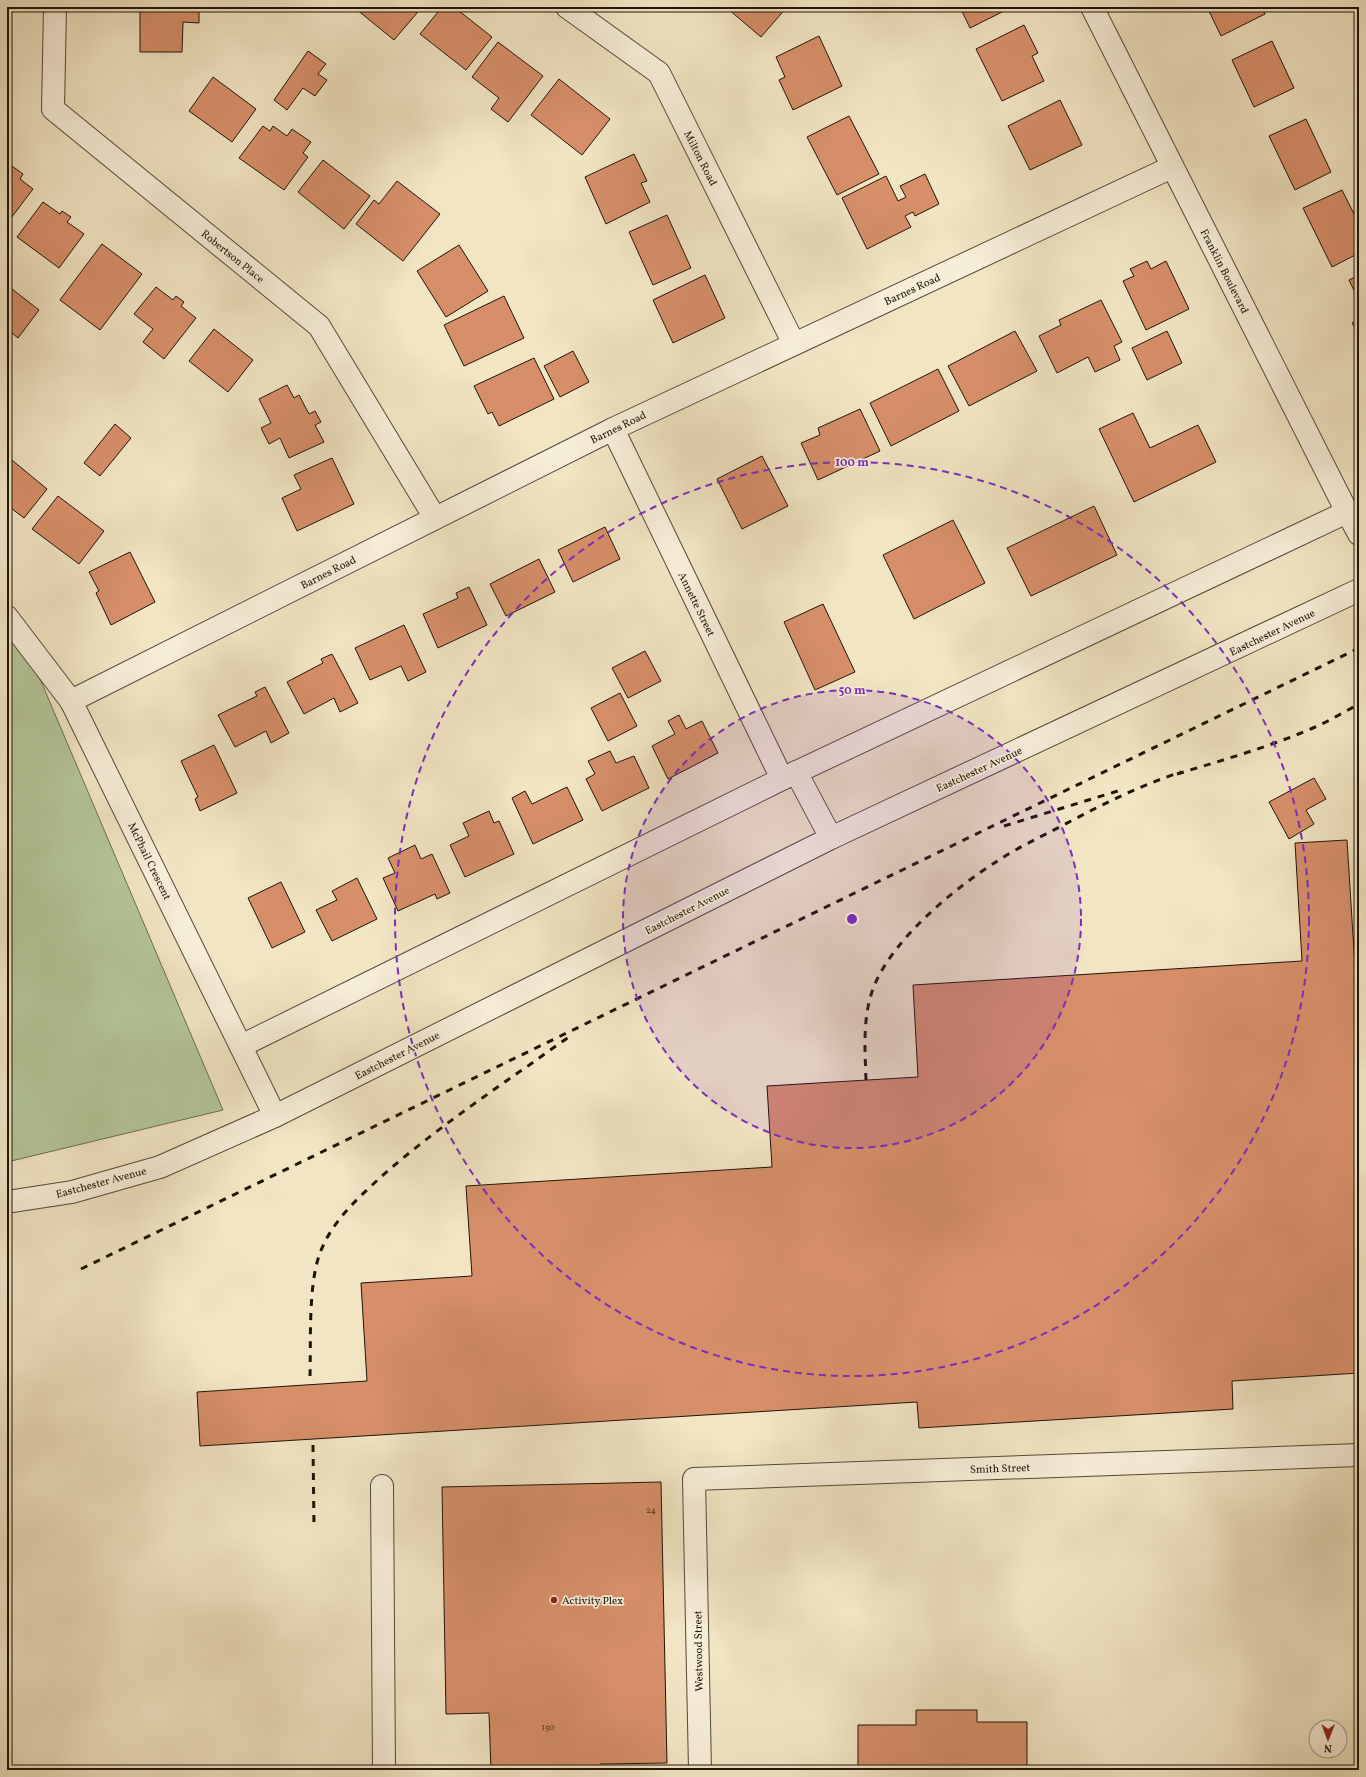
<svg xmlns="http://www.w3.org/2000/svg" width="1366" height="1777" font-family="Vollkorn,serif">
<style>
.green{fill:#b4c699;stroke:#6a6d51}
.building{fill:#d78f6a;stroke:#1f1409}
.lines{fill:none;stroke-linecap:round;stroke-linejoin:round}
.minor-casing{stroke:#544838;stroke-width:24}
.minor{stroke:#f7eed9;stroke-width:22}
.rail{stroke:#1f1409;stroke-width:3;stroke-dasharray:7 7;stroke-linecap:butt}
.ring{fill:none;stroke:#7b2cbf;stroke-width:2;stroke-dasharray:7 5}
.poi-dot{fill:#8f2418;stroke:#f7eed9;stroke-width:1.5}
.labels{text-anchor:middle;stroke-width:3.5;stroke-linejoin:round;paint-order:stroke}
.number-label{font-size:9px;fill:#4d3321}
.street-label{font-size:11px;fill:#1f1409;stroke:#f7eed9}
.poi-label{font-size:11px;fill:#1f1409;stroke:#f7eed9;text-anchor:start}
.centre{fill:#7b2cbf;stroke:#f7eed9;stroke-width:2}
.ring-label{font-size:12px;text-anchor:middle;font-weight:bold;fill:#7b2cbf;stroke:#f7eed9;stroke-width:3.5;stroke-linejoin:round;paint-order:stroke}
</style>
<rect width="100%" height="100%" fill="#f2e5c4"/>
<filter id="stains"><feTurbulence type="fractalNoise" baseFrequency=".005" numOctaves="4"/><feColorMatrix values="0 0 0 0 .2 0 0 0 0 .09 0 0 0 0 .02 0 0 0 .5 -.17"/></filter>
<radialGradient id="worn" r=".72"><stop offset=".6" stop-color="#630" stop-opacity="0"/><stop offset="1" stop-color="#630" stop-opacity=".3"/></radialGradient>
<polygon class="green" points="7,634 29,653 223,1110 7,1162"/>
<g class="building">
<polygon points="140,7 199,7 199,23 183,22 182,52 140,52"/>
<polygon points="358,7 422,7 394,40 356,9"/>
<polygon points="442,7 454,7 492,37 466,70 420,34"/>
<polygon points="730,7 787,7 761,37 728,9"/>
<polygon points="960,7 1012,7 970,28"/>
<polygon points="1212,7 1262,7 1265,14 1221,36 1208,9"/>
<polygon points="1024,25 1038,53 1032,56 1044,81 1002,101 976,49"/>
<polygon points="819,36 842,86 793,110 779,80 785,77 776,57"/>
<polygon points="1272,41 1294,88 1254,107 1232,60"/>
<polygon points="498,42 543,76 508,122 491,109 499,98 472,77"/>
<polygon points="308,51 326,64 318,74 327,80 315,96 303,88 287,110 274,100"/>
<polygon points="213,77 256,109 232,142 189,111"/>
<polygon points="559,79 610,119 582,155 531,115"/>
<polygon points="1060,100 1082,145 1030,170 1008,126"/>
<polygon points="849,116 879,174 837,195 807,137"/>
<polygon points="1306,119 1331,172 1295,190 1269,136"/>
<polygon points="263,126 270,131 273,126 287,136 292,129 311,142 303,153 308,157 284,190 239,158"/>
<polygon points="634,154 647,181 641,183 650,202 606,224 585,177"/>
<polygon points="323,160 370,196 344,229 298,192"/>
<polygon points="12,166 23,174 20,179 33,189 8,222 7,168 9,170"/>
<polygon points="925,174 939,204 915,216 913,212 905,216 911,227 867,249 842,198 886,176 898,201 906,197 900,186"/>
<polygon points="397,181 440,214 403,261 356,224 374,200 379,204"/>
<polygon points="1342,190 1359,224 1359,253 1332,267 1303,208"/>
<polygon points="43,202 60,214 62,211 71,217 67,222 84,234 59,268 17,237"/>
<polygon points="667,215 691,268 653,285 629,232"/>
<polygon points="102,244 142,274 100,330 60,300"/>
<polygon points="459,245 488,291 446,317 417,271"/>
<polygon points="1147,261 1151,269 1166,261 1189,309 1146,330 1123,281 1134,276 1130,269"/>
<polygon points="705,275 725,318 673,343 653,300"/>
<polygon points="1359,275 1359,301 1349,280"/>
<polygon points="156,287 173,300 176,296 184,302 181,306 196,318 164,359 143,342 153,329 134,314"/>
<polygon points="12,289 39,310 18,338 7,329 7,295"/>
<polygon points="504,296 524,338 464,366 444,325"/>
<polygon points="1101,300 1122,342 1114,346 1120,360 1095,372 1088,357 1057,373 1039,336 1061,325 1059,320"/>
<polygon points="1359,320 1359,333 1358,333 1352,323"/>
<polygon points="214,329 253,360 228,392 189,361"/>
<polygon points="1015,331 1037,371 969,406 948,366"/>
<polygon points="1167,331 1182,363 1147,380 1132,348"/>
<polygon points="573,351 589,382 560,397 544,366"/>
<polygon points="534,358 554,399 499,426 492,412 488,414 474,386"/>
<polygon points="938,369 959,411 891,446 870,403"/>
<polygon points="287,385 294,398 299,395 309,414 315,411 321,422 315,425 324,442 289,458 280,438 269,444 261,428 271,423 259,399"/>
<polygon points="860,409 880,451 818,480 801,443 820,435 818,428"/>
<polygon points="1133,413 1150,448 1198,425 1216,462 1134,502 1099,429"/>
<polygon points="115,424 131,438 100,476 84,463"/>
<polygon points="7,456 47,489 24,518 7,505"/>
<polygon points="762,456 788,506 742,529 717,479"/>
<polygon points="332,458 354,504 297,531 282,498 301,489 294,475"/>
<polygon points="58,496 104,531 79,564 32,529"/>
<polygon points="1094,506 1117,555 1031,596 1007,548"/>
<polygon points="953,520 985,583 914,619 883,555"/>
<polygon points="605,527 620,559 573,582 558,550"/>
<polygon points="130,552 155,602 111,625 96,593 99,591 89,572"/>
<polygon points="539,559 555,592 506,616 490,584"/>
<polygon points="469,587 487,625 438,648 423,614 458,598 456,593"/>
<polygon points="823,604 855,672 815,690 784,622"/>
<polygon points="404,625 426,672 408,681 401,666 370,680 355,648"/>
<polygon points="645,651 661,681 628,698 612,668"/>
<polygon points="332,654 358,703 340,712 334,698 304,714 287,682 323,663 321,659"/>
<polygon points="265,687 289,733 271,743 266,731 235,747 218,715 257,696 255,692"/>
<polygon points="620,693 637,726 608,741 591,708"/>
<polygon points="679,715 686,729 702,721 718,753 668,779 652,746 675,734 668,721"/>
<polygon points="214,745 237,793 200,811 195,799 198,797 181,761"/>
<polygon points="610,751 616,763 634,756 649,788 602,811 586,779 595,774 588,761"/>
<polygon points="1314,778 1326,799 1306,810 1314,824 1289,839 1269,802"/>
<polygon points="567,787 583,820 533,844 512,798 525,791 532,804"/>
<polygon points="489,811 494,823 499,821 514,854 465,877 450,845 469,836 463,823"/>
<polygon points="1347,840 1359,1031 1359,1373 1232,1381 1233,1409 919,1428 917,1402 200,1446 197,1392 367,1381 361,1283 472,1276 466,1186 772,1167 767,1086 918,1077 913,985 1302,961 1295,843"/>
<polygon points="415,845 421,859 432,854 450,893 437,899 435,894 398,911 383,878 395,873 388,858"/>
<polygon points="357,878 377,919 332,941 316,910 337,900 332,891"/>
<polygon points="281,882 305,932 272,948 248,898"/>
<polygon points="661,1482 667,1763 600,1764 600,1770 491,1770 489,1713 446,1714 442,1487"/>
<polygon points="916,1710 977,1710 977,1722 1027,1722 1027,1770 858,1770 858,1725 916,1725"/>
</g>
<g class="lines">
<defs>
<g id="minor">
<polyline points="55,7 53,109 319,326 435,518"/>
<polyline points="567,7 659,73 794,344"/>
<polyline points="1092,7 1347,512 1359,534"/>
<polyline points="613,429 782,779"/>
<polyline points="7,617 71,701 275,1116"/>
<polyline points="71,701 613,429 1172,167"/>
<polyline points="796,772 831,838"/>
<polyline points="241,1046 782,779 1347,512"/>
<polyline points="7,1202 72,1192 160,1167 275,1116 831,838 1359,590"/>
<polyline points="382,1486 384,1770"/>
<polyline points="700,1770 694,1479 1359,1455"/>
</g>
</defs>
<use href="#minor" class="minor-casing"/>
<use href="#minor" class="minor"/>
<g class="rail">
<path d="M1177,774C1223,760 1269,747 1313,728C1329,721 1344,712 1359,704"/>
<polyline points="1004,826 1121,790"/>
<path d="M866,1080C865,1048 862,1014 875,984C895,937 956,887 999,860C1022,845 1047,834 1071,821C1107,802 1142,785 1181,772"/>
<polyline points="81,1269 1359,648"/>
<path d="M310,1376C311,1341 308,1285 320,1253C332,1221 358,1198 382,1176C425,1138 472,1105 519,1072C536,1061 552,1048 569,1037"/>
<polyline points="313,1445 314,1527"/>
</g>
</g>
<circle cx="852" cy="919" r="229" fill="#7b2cbf" fill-opacity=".12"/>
<g class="ring">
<circle cx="852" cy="919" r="229"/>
<circle cx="852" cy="919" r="457"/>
</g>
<circle class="poi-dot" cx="554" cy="1600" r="4"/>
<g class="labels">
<g class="number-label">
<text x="651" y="1513">24</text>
<text x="548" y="1730">150</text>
</g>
<g class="street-label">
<text transform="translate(701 158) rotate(63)" y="4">Milton Road</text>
<text transform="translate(233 256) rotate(39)" y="4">Robertson Place</text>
<text transform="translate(1225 271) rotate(63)" y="4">Franklin Boulevard</text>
<text transform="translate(912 289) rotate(-25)" y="4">Barnes Road</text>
<text transform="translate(618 427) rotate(-26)" y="4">Barnes Road</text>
<text transform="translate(328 572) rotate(-27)" y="4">Barnes Road</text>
<text transform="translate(697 604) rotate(64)" y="4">Annette Street</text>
<text transform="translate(1272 632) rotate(-26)" y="4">Eastchester Avenue</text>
<text transform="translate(979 769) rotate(-25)" y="4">Eastchester Avenue</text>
<text transform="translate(150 861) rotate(64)" y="4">McPhail Crescent</text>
<text transform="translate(687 910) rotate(-27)" y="4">Eastchester Avenue</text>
<text transform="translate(397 1055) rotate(-27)" y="4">Eastchester Avenue</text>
<text transform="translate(101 1182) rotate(-15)" y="4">Eastchester Avenue</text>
<text transform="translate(1000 1468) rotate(-2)" y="4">Smith Street</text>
<text transform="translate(698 1651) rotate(-91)" y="4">Westwood Street</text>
</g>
<g class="poi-label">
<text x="562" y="1604">Activity Plex</text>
</g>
</g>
<circle cx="852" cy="919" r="6" class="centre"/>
<g class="ring-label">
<text x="852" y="466">100 m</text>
<text x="852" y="694">50 m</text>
</g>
<rect width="1366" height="1777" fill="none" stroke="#f2e5c4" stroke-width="24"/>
<rect x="8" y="8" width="1350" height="1761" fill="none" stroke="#1f1409" stroke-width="2"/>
<rect x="12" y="12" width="1342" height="1753" fill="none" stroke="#1f1409"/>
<g transform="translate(1328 1739) rotate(181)"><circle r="19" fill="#f7eed9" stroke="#a19786"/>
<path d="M0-3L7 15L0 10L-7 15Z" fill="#8f2418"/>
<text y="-6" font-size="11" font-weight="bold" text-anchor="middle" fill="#1f1409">N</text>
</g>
<rect width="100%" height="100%" filter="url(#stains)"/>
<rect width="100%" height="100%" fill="url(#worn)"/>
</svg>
